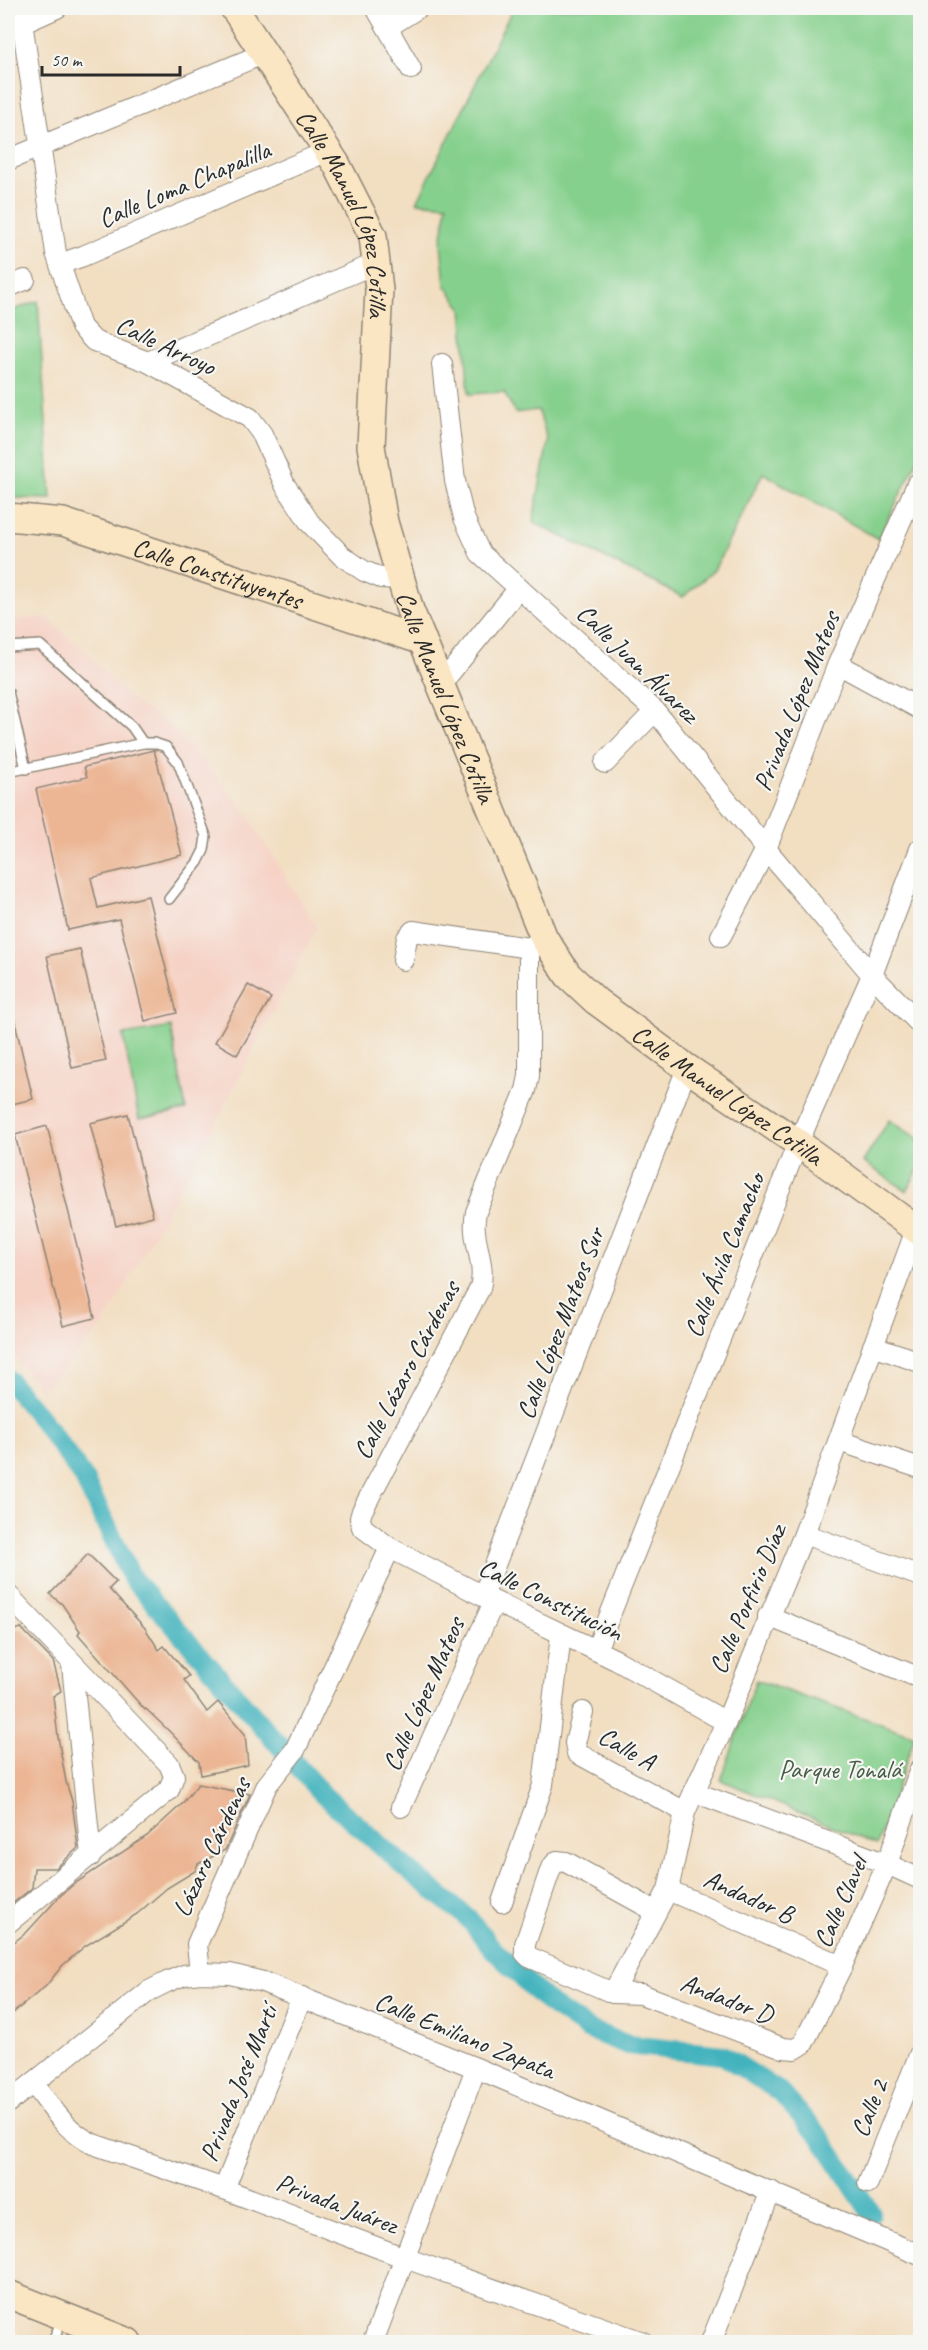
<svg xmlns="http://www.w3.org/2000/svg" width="928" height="2350" font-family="Caveat,sans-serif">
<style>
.built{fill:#f6d2c5}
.green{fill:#86d08d;stroke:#587e5c;stroke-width:1.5}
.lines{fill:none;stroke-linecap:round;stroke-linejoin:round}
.canal{stroke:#43b3bd;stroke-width:20}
.building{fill:#ecb694}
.lane-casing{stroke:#8e8476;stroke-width:12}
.street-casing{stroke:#8e8476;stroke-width:22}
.secondary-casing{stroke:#8e8476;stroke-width:30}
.lane{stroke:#fff;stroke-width:9}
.street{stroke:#fff;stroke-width:20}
.secondary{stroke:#fbe6c4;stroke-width:27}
.labels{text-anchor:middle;stroke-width:4.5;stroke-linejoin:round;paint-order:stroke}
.street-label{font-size:26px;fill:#2b2b2b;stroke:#f6f6f2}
.park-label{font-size:26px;fill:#465d48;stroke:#f6f6f2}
</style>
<rect width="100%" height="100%" fill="#f6f6f2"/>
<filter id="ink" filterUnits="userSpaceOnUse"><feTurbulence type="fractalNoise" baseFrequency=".0167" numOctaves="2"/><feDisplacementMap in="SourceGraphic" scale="12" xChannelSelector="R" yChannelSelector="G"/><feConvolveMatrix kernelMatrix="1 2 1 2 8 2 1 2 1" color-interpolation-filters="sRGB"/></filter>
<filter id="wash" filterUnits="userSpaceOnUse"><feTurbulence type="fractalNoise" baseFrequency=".008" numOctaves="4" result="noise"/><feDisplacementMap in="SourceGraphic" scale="24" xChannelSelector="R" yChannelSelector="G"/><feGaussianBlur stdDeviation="1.35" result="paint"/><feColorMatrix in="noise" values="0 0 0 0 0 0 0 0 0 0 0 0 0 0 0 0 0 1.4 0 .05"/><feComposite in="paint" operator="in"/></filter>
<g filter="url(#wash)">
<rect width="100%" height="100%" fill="#f2dec1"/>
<polygon class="built" points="47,617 94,660 127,696 177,731 241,805 317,927 204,1146 103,1326 41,1392 8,1347 8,620"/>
<g class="green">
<polygon points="513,8 920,8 920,455 878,539 763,473 714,570 683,597 533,522 548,441 538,410 515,413 504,392 469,394 462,308 445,285 441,243 447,205 417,202"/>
<polygon points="38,301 51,499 8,498 8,312"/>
<polygon points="171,1027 186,1110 139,1119 123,1035"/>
<polygon points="889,1120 920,1140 920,1166 907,1191 863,1162"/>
<polygon points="756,1680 915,1736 877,1845 721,1780"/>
</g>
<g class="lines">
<polyline class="canal" points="8,1380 41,1419 82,1475 132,1578 321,1793 412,1873 468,1918 493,1949 546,2001 587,2029 628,2045 723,2055 780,2092 821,2138 871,2213"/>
</g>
<g id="blocks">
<g class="building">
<polygon points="154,750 182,855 91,878 98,908 148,896 177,1013 145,1021 119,919 68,930 36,789 87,777 84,767"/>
<polygon points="80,949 106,1061 72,1068 47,956"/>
<polygon points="248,985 271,998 237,1055 215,1042"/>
<polygon points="8,1014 13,1014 33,1099 8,1105"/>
<polygon points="128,1114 153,1216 116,1226 90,1123"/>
<polygon points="47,1126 95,1318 63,1326 15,1135"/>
<polygon points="88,1554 116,1582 109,1589 145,1628 159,1650 164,1646 189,1676 184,1680 207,1712 218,1702 245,1734 248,1765 201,1775 199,1762 168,1730 146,1709 145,1710 78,1634 80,1631 62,1604 50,1594"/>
<polygon points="21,1628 53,1661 61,1691 53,1696 58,1737 66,1782 72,1801 78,1848 56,1868 34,1868 32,1888 12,1904 8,1905 8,1632"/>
<polygon points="198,1784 250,1794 225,1850 198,1864 195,1871 167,1888 137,1914 85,1946 62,1966 46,1986 8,2017 8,1947 27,1932 60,1896 74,1884 147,1836 182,1804"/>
</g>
</g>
</g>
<g filter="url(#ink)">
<use href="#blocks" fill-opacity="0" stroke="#8e8476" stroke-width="1.5"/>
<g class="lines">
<defs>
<g id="lane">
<polyline points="8,647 40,645 132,727 143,743"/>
<polyline points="8,692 26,769"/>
<polyline points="8,772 143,743 154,743 166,747 178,762 206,836 204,850 198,862 169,899"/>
<polyline points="53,2342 62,2319"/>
</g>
<g id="street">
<polyline points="20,8 56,253 81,327 94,341 148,362 250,418 262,434 285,485 310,523 342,556 364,571 381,578 401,579"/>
<polyline points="376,8 411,69"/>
<polyline points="388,27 418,8"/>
<polyline points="8,30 57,8"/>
<polyline points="8,160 265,53"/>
<polyline points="60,264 83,256 328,151"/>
<polyline points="8,287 25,280"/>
<polyline points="148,362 376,263"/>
<polyline points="442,364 455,481 464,518 480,553 655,711 766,849 872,975 920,1024"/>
<polyline points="838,664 920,709"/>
<polyline points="441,684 519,588"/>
<polyline points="605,763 655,711"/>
<polyline points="721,936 766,849 838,664 917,484"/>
<path d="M544,938L529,948V1076L526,1090L476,1212C470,1241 487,1261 480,1288L362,1511L360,1518L362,1527L390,1548L483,1596L616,1660L726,1722"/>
<polyline points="403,960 407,938 413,931 529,948"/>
<polyline points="873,1346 920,1362"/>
<polyline points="839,1441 920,1468"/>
<polyline points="804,1534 920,1576"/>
<polyline points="8,1595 169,1764 174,1776 169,1790 8,1923"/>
<polyline points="483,1596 687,1068"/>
<polyline points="768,1616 920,1678"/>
<polyline points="596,1650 798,1143 872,975 920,849"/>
<polyline points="72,1665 91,1856"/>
<polyline points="583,1712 575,1743 577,1753 685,1812"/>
<polyline points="694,1792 887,1864 920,1879"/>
<polyline points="401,1807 494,1602"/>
<polyline points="668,1890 842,1966"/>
<polyline points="502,1902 543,1785 561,1635"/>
<polyline points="655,1911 566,1862 557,1861 551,1868 525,1944 525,1953 529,1957 613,1993 641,1994 783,2048 795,2049 803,2044 842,1966 887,1864 920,1769"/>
<polyline points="200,1973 197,1944 267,1785 295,1750 390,1548"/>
<polyline points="613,1993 668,1890 685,1812 726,1722 804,1534 920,1219"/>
<path d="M33,2083C52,2107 64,2130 93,2144L224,2189L405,2258L643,2342"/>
<polyline points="8,2103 149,1991 167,1982 184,1975 200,1973 230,1974 263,1982 476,2068 920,2255"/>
<polyline points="868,2183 920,2053"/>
<polyline points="224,2189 302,1997"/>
<polyline points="373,2342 476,2068"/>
<polyline points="711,2342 771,2191"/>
</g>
<g id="secondary">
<path id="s1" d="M234,8L337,165L373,236L379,290L371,446L384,522L410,610L544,938L568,975L596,1001L687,1068L798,1143L920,1232"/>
<path id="s2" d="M8,517L63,522L423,641"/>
<polyline points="8,2294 128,2342"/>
</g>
</defs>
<use href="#lane" class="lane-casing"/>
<use href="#street" class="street-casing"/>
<use href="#secondary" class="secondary-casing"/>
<use href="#lane" class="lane"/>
<use href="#street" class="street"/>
<use href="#secondary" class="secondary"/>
</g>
</g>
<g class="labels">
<g class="street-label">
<text transform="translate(184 184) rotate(-23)" y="9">Calle Loma Chapalilla</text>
<text dy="9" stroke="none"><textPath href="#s1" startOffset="237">Calle Manuel López Cotilla</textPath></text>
<text transform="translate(166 345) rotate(25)" y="9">Calle Arroyo</text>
<text dy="9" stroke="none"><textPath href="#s2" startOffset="218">Calle Constituyentes</textPath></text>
<text transform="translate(638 663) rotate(44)" y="9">Calle Juan Álvarez</text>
<text dy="9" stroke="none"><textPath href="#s1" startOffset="741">Calle Manuel López Cotilla</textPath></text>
<text transform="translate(796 701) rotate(-68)" y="9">Privada López Mateos</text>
<text dy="9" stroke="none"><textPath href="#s1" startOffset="1245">Calle Manuel López Cotilla</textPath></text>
<text transform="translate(724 1255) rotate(-68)" y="9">Calle Ávila Camacho</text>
<text transform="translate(560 1323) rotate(-69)" y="9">Calle López Mateos Sur</text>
<text transform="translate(406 1370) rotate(-62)" y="9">Calle Lázaro Cárdenas</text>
<text transform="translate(551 1599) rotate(26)" y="9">Calle Constitución</text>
<text transform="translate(747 1599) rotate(-67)" y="9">Calle Porfirio Díaz</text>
<text transform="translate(423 1694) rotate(-66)" y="9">Calle López Mateos</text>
<text transform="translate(627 1748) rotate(30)" y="9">Calle A</text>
<text transform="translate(211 1847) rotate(-65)" y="9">Lázaro Cárdenas</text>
<text transform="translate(749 1896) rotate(24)" y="9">Andador B</text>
<text transform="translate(840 1902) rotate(-66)" y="9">Calle Clavel</text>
<text transform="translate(727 1998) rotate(21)" y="9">Andador D</text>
<text transform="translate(465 2035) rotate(22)" y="9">Calle Emiliano Zapata</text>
<text transform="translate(238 2083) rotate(-68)" y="9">Privada José Martí</text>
<text transform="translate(869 2108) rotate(-68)" y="9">Calle 2</text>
<text transform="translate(337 2203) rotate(21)" y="9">Privada Juárez</text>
</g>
<g class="park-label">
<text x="840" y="1778">Parque Tonalá</text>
</g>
</g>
<rect width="928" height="2350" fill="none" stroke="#f6f6f2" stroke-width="30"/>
<path d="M42 66v9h138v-9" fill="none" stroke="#2b2b2b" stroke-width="3"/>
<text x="51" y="66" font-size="18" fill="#2b2b2b" stroke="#f6f6f2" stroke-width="4.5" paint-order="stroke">50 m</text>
</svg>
